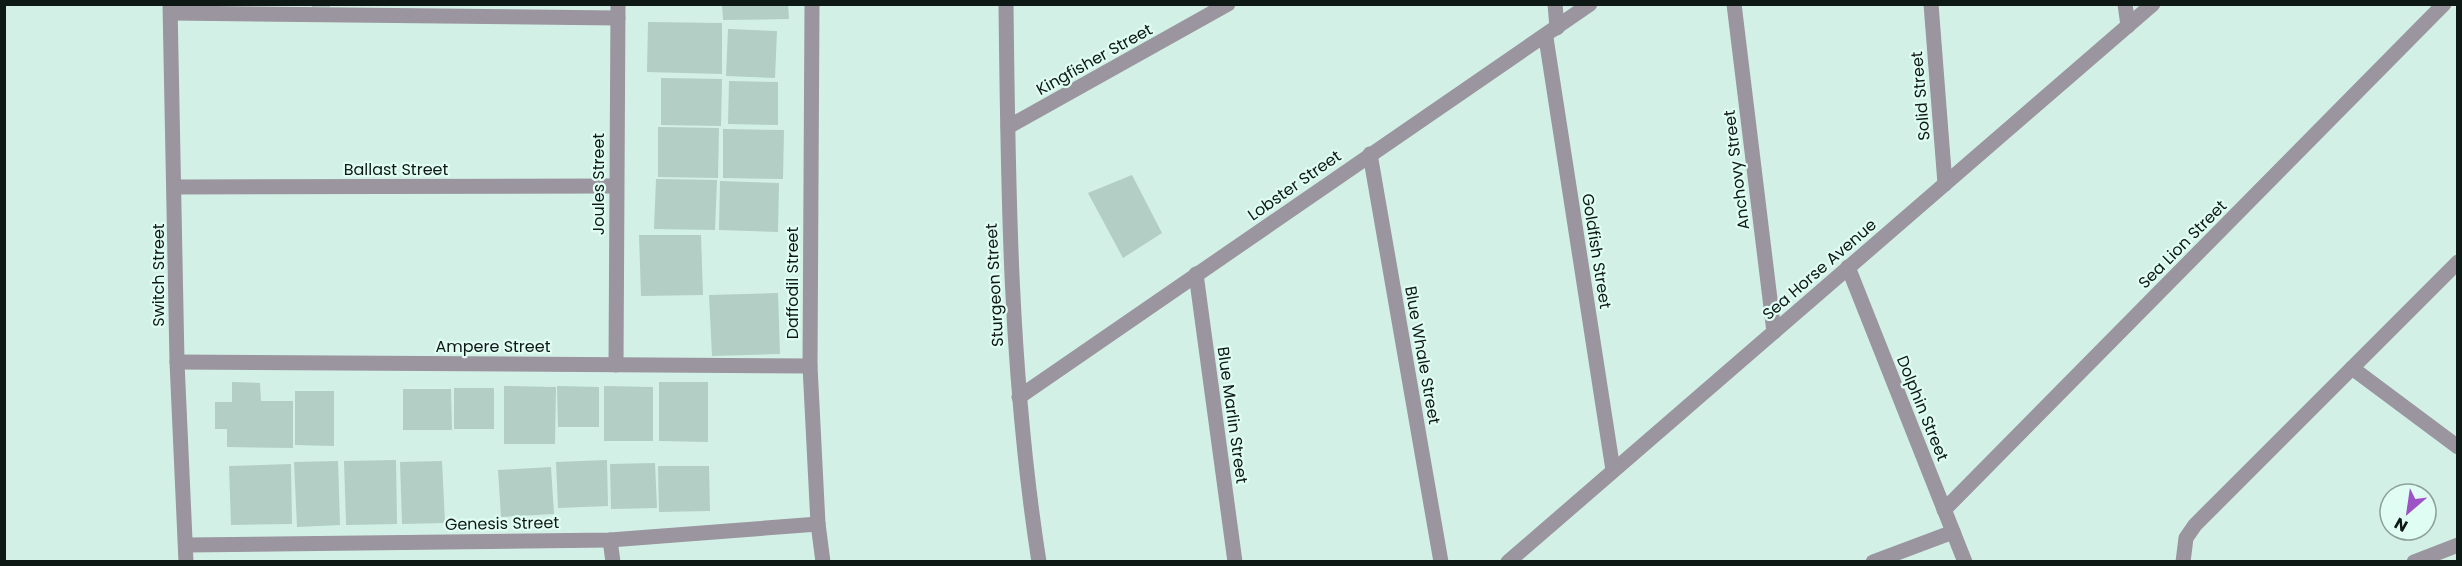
<svg xmlns="http://www.w3.org/2000/svg" width="2462" height="566" font-family="Poppins,sans-serif">
<style>
.building{fill:#b2cec5}
.lines{fill:none;stroke-linecap:round;stroke-linejoin:round}
.minor{stroke:#9a959e;stroke-width:15}
.labels{text-anchor:middle;stroke-width:4.5;stroke-linejoin:round;paint-order:stroke}
.street-label{font-size:16px;fill:#0e1815;stroke:#e0fdf4}
</style>
<rect width="100%" height="100%" fill="#d3f0e6"/>
<g class="building">
<rect x="312" y="4" width="18" height="3"/>
<polygon points="722,4 788,4 789,19 723,20"/>
<polygon points="648,22 722,23 722,74 647,72"/>
<polygon points="728,29 777,31 775,78 726,76"/>
<polygon points="661,78 722,79 721,126 661,125"/>
<polygon points="729,81 778,82 778,125 728,124"/>
<polygon points="658,127 719,128 718,178 658,177"/>
<polygon points="723,129 784,130 783,179 723,178"/>
<polygon points="1132,175 1162,233 1123,258 1088,193"/>
<polygon points="656,179 717,180 715,230 654,229"/>
<polygon points="720,181 779,183 778,232 719,230"/>
<polygon points="639,235 701,235 703,295 641,296"/>
<polygon points="778,293 780,354 712,356 709,295"/>
<polygon points="232,382 260,383 261,401 293,401 293,448 227,447 227,429 215,429 215,402 232,402"/>
<polygon points="659,382 708,382 708,442 659,441"/>
<polygon points="504,386 556,387 555,444 504,444"/>
<polygon points="557,386 599,387 599,427 558,427"/>
<polygon points="604,386 653,387 653,441 604,441"/>
<rect x="454" y="388" width="40" height="41"/>
<polygon points="403,389 451,389 452,430 403,430"/>
<polygon points="295,391 334,391 334,446 295,445"/>
<polygon points="396,460 397,524 346,525 344,461"/>
<polygon points="607,460 608,506 558,508 556,462"/>
<polygon points="338,461 340,525 297,527 294,462"/>
<polygon points="442,461 445,523 402,524 400,462"/>
<polygon points="655,463 657,508 611,509 610,464"/>
<polygon points="291,464 292,524 231,525 229,466"/>
<polygon points="658,466 709,466 710,511 659,512"/>
<polygon points="551,467 554,514 501,517 498,470"/>
</g>
<g class="lines">
<g class="minor">
<polyline points="170,4 177,362 186,562"/>
<polyline points="812,4 810,366 818,524 823,562"/>
<path d="M1006,4C1008,191 1010,377 1039,562"/>
<polyline points="1555,4 1557,28"/>
<polyline points="1734,4 1774,332"/>
<polyline points="1931,4 1945,184"/>
<polyline points="2125,4 2128,26"/>
<polyline points="171,13 618,18"/>
<polyline points="1546,38 1613,470"/>
<polyline points="1008,127 1228,4"/>
<polyline points="1370,154 1441,562"/>
<polyline points="175,187 616,186"/>
<polyline points="1848,267 1965,562"/>
<polyline points="1196,274 1235,562"/>
<polyline points="177,362 810,366"/>
<polyline points="616,365 618,4"/>
<polyline points="2352,368 2458,447"/>
<polyline points="1019,397 1590,4"/>
<polyline points="1944,510 2444,4"/>
<polyline points="610,540 613,562"/>
<polyline points="186,545 610,540 818,524"/>
<polyline points="1508,562 2153,4"/>
<polyline points="1873,562 1953,532"/>
<polyline points="2183,562 2186,538 2195,525 2458,262"/>
<polyline points="2414,562 2458,545"/>
</g>
</g>
<g class="labels">
<g class="street-label">
<text transform="translate(1094 59) rotate(-29)" y="6">Kingfisher Street</text>
<text transform="translate(1920 96) rotate(-95)" y="6">Solid Street</text>
<text x="396" y="175">Ballast Street</text>
<text transform="translate(1736 170) rotate(-97)" y="6">Anchovy Street</text>
<text transform="translate(598 184) rotate(-90)" y="6">Joules Street</text>
<text transform="translate(1294 185) rotate(-35)" y="6">Lobster Street</text>
<text transform="translate(2182 244) rotate(-45)" y="6">Sea Lion Street</text>
<text transform="translate(1597 251) rotate(81)" y="6">Goldfish Street</text>
<text transform="translate(1819 269) rotate(-41)" y="6">Sea Horse Avenue</text>
<text transform="translate(158 275) rotate(-90)" y="6">Switch Street</text>
<text transform="translate(792 283) rotate(-90)" y="6">Daffodil Street</text>
<text transform="translate(994 285) rotate(-93)" y="6">Sturgeon Street</text>
<text x="493" y="352">Ampere Street</text>
<text transform="translate(1423 355) rotate(80)" y="6">Blue Whale Street</text>
<text transform="translate(1923 408) rotate(68)" y="6">Dolphin Street</text>
<text transform="translate(1233 415) rotate(82)" y="6">Blue Marlin Street</text>
<text transform="translate(502 523) rotate(-1)" y="6">Genesis Street</text>
</g>
</g>
<rect width="2462" height="566" fill="none" stroke="#0e1815" stroke-width="12"/>
<g transform="translate(2408 512) rotate(209)"><circle r="28" fill="#e0fdf4" stroke="#8ca19b" stroke-width="1.5"/>
<path d="M0-4.5L10 22L0 15L-10 22Z" fill="#9d53c6"/>
<text y="-9" font-size="16" font-weight="bold" text-anchor="middle" fill="#0e1815">N</text>
</g>
</svg>
